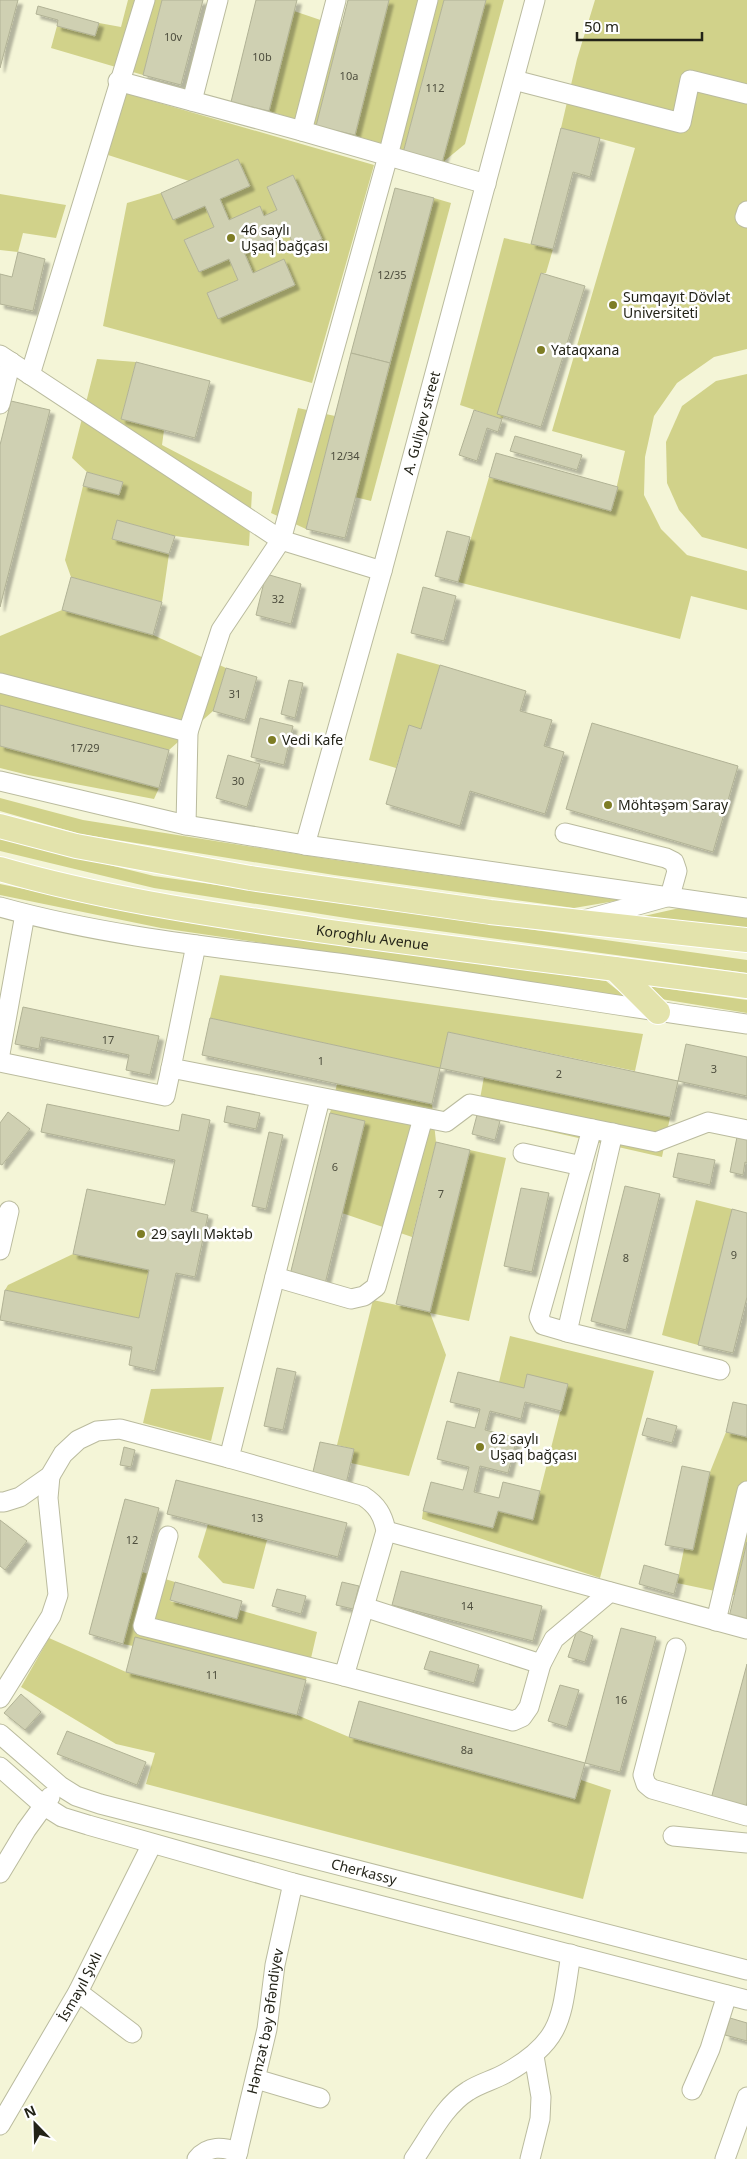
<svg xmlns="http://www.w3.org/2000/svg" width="747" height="2159" font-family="'Noto Sans',sans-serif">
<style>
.green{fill:#d1d28a}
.building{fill:#cfd0b2;stroke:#b1b295;filter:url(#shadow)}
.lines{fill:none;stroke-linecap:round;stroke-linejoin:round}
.minor-casing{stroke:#babb9e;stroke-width:21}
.major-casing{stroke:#fff;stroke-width:26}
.minor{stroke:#fff;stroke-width:19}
.major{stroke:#e3e3ac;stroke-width:24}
.poi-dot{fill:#7e7d25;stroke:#fff;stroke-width:2}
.labels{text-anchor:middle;stroke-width:5;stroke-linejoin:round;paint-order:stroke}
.number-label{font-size:11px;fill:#4e4e3e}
.poi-label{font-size:14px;fill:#232318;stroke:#fff;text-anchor:start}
.street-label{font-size:14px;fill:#232318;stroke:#fff}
</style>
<defs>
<filter id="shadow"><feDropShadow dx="4.5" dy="4.5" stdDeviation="1" flood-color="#0004"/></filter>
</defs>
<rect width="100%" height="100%" fill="#f4f5d7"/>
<g class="green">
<polygon points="128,0 162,0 143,75 51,48 57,26 95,36 99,23 121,27"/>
<polygon points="389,0 444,0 403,153 355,135"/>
<polygon points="486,0 504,0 465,144 442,163"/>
<polygon points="595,0 747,0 747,349 714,357 677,383 654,416 645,457 644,495 661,529 687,555 747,571 747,610 691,596 680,639 458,582 489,477 611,511 625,451 552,431 635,148 561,128 577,59"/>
<polygon points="294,11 341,27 316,126 269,111"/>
<polygon points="125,93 374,165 312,383 103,326 127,203 161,193 174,219 205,206 214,227 184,240 199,272 229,259 238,280 207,293 218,318 253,273 244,252 274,239 271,231 285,225 296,251 322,239 293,175 267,187 277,210 264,216 259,207 229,220 220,199 250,186 238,159 189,181 108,155"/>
<polygon points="0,194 66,205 56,238 23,233 18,252 0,250"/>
<polygon points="434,198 451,203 371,501 355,497"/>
<polygon points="504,238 553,249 546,273 541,273 498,413 504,416 502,419 460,405"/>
<polygon points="97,359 136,362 121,419 164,430 162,445 252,492 249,546 175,536 117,520 112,539 169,554 162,602 71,577 65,560 83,486 119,495 123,482 87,472 72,458"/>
<polygon points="747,374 747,549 702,537 679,510 667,483 666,442 682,406 716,381"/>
<polygon points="298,408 335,416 306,529 271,513"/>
<polygon points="62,610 153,635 226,668 213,711 169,750 0,705 0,636"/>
<polygon points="397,653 440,665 421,729 409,726 396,768 369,760"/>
<polygon points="0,746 159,788 154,799 28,775 0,768"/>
<polygon points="0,798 83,820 329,859 621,900 574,908 334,875 80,834 0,811"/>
<polygon points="0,838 154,876 747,960 747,973 359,920 154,888 0,851"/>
<polygon points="0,884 190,923 606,981 626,997 161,928 0,895"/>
<polygon points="684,907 747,915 747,930 644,916"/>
<polygon points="220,975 643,1034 635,1071 448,1032 440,1068 210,1018"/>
<polygon points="641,985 747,1000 747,1013 661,999"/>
<polygon points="484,1077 670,1117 662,1157 477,1115"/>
<polygon points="337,1084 432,1104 436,1142 412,1237 342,1213 364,1122 330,1113"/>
<polygon points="470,1150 506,1158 469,1321 430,1313 446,1355 409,1476 351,1463 354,1449 337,1445 373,1300 430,1312"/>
<polygon points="696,1200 732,1209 698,1345 662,1335"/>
<polygon points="73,1254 149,1270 139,1318 5,1290 8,1285"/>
<polygon points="510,1336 654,1371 600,1578 422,1519 423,1511 493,1528 498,1511 533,1519 567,1385 527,1375 524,1388 499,1382"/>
<polygon points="224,1387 211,1441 143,1423 151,1389"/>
<polygon points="726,1432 747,1437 747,1542 734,1595 677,1583 684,1549 693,1550 710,1472"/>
<polygon points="208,1524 267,1540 254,1589 223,1583 198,1557"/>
<polygon points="142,1572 175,1582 170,1601 236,1619 239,1610 317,1632 306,1680 123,1644"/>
<polygon points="49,1638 126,1672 297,1715 349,1737 575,1799 581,1780 611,1790 583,1899 146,1784 155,1753 116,1744 21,1687"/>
</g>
<g class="building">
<polygon points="0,0 18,0 0,68"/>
<polygon points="162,0 203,0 181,85 143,75"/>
<polygon points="256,0 297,0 269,111 231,102"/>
<polygon points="348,0 389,0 355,135 316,126"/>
<polygon points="444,0 486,0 442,163 403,153"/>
<polygon points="38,6 99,23 95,36 57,26 58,20 36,14"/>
<polygon points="561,128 600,138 590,177 573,172 553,249 531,244"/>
<polygon points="238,159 250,186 220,199 229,220 260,206 264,216 277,210 267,187 293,175 322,239 296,251 285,225 271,231 274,239 244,252 253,273 284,259 295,285 218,319 207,293 238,280 229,259 199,272 184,240 214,227 205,206 173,220 161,193"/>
<polygon points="395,188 434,198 390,363 351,353"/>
<polygon points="18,252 45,259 33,311 0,304 0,274 12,277"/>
<polygon points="541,273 585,286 541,427 497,414"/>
<polygon points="351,353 390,363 345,538 306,529"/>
<polygon points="136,362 210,381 195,438 121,419"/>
<polygon points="11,401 50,410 0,607 0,445"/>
<polygon points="474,410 502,419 498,432 487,428 477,461 459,455"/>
<polygon points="515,436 582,455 577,470 510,451"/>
<polygon points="496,453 618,487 611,511 489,477"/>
<polygon points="87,472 123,482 119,495 83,486"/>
<polygon points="117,520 175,536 169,554 112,539"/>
<polygon points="447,531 470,537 458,582 435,576"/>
<polygon points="266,574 301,584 291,624 256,615"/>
<polygon points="71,577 162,602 153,635 62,610"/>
<polygon points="423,587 456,596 444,641 411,633"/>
<polygon points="440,665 526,691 520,711 552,720 544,746 564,752 545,814 470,791 460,826 386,804 409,725 421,729"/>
<polygon points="226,668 257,677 245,720 213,711"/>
<polygon points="289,680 303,683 295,718 281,714"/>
<polygon points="0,705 169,750 159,788 0,746"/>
<polygon points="260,718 293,726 284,765 251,757"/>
<polygon points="592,723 738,766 713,852 566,809"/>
<polygon points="228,755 260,764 247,807 216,798"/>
<polygon points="23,1007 159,1036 150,1075 126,1070 129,1055 41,1037 39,1049 15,1044"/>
<polygon points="210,1018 440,1068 432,1104 202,1055"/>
<polygon points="448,1032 678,1081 670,1117 440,1068"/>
<polygon points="686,1044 747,1057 747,1096 678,1081"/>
<polygon points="47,1104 179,1131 182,1114 210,1120 191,1211 208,1215 195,1277 176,1273 155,1371 129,1365 132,1347 0,1320 5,1290 139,1318 149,1270 73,1254 87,1189 165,1205 175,1160 41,1132"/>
<polygon points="227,1106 260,1113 256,1129 224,1122"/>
<polygon points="8,1112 30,1129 2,1165 0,1164 0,1123"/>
<polygon points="330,1113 365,1121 325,1284 290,1275"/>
<polygon points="477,1115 500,1121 495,1140 472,1134"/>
<polygon points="269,1132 283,1135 266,1209 252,1206"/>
<polygon points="737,1137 747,1139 747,1163 745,1162 743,1175 730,1172"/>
<polygon points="436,1142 470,1150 430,1312 396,1304"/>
<polygon points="678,1153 715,1160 710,1185 673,1177"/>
<polygon points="625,1186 660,1194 626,1330 591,1321"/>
<polygon points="521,1188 549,1193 532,1272 504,1266"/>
<polygon points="732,1209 747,1213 747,1297 733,1353 698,1345"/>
<polygon points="277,1368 296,1372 283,1430 264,1426"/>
<polygon points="458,1372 524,1388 527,1374 568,1384 561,1411 525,1402 521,1419 490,1411 485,1430 517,1438 508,1473 480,1466 474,1492 499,1498 503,1482 540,1491 533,1520 498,1511 493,1528 423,1511 431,1482 463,1490 469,1467 437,1459 447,1421 475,1428 480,1409 450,1402"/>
<polygon points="733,1402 747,1405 747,1437 726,1432"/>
<polygon points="647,1418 677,1426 672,1443 642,1435"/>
<polygon points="320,1442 354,1449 346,1484 312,1476"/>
<polygon points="124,1447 135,1450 131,1467 120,1465"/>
<polygon points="682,1466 710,1472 693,1550 665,1545"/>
<polygon points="176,1480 347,1523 338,1557 167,1514"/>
<polygon points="125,1499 159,1508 123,1644 89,1634"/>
<polygon points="0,1520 27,1541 5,1570 0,1566"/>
<polygon points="747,1542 747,1621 729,1617"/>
<polygon points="644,1565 679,1575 674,1594 639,1584"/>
<polygon points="401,1571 542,1606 533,1641 392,1605"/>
<polygon points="175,1582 242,1601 237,1619 170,1600"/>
<polygon points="342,1582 359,1586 353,1609 336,1605"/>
<polygon points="277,1589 306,1596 301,1614 272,1606"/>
<polygon points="621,1628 656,1637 620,1772 585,1763"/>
<polygon points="577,1630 593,1636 585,1662 568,1657"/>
<polygon points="135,1637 306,1680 297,1715 126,1672"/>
<polygon points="430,1651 479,1665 474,1683 424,1669"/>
<polygon points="747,1664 747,1802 746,1808 711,1799"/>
<polygon points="560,1685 579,1690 567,1727 548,1721"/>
<polygon points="21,1694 41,1712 25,1730 4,1713"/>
<polygon points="359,1701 585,1763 575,1799 349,1737"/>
<polygon points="67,1731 146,1762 137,1785 57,1754"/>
<polygon points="730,2018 747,2023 747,2041 725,2035"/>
</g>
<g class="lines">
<defs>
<g id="minor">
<polyline points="514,80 681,123 690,80 747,94"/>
<polyline points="118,81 302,131 486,184"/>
<polyline points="192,101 218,0"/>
<polyline points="302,131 336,0"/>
<polyline points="747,211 745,217 747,218"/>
<polyline points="0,355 281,540 221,630 188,732 186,825"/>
<polyline points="30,375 145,0"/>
<polyline points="0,404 11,362"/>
<polyline points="382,571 281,540 388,156 428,0"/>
<polyline points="0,683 188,732"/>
<polyline points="0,781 186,825 305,845 747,908"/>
<polyline points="565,833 666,858 674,862 677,871 670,896 584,920"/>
<path id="s1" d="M305,845L382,571L535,0"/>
<path d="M0,907C115,939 235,949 352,965C484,983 615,1006 747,1024"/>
<polyline points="196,945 171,1068 446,1122 470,1104 656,1142 708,1122 747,1130"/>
<polyline points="0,1054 25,914"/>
<polyline points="0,1062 165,1096 171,1068"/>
<polyline points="613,1133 567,1332 720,1370"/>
<polyline points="523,1153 582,1166"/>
<polyline points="0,1250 9,1211"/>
<polyline points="275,1277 351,1299 364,1296 376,1287 423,1118"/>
<polyline points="567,1332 543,1325 539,1317 592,1129"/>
<polyline points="0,1502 4,1502 20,1497 50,1476 63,1454 78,1440 97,1431 120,1429 229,1458"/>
<polyline points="386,1531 747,1629"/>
<path d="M168,1536L143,1626L344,1676L386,1531C383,1515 377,1505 363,1496L229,1458L320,1099"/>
<polyline points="364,1607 541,1664"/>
<polyline points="716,1621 747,1491"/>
<polyline points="676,1648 643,1775 646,1784 652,1789 747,1816"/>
<polyline points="344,1676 513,1721 522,1717 529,1707 541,1664 554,1639 610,1592"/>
<polyline points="0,1698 51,1616 58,1595 48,1498 50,1476"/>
<path id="s2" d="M0,1734L60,1786L76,1796L100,1804L747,1970"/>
<polyline points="0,1767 43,1805 62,1817 88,1825 293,1883 747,2000"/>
<polyline points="673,1836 747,1843"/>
<polyline points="0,1873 26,1830 50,1797"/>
<polyline points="78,1992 132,2033"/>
<polyline points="256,2079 320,2098"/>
<polyline points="692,2090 710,2049 727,1995"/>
<path id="s3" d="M0,2125L78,1992L152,1844"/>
<path d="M197,2159C208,2145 223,2147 238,2152"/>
<path id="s4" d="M236,2159L267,2029L275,1965L293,1883"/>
<path d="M414,2159C430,2136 444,2106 468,2091C480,2083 494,2080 506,2073C565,2040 561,2015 571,1954"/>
<polyline points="530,2159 540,2119 541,2097 534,2056"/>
<polyline points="725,2159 747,2097"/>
</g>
<g id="major">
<polyline points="0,826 76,846 250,878 490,912 747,940"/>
<path id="s5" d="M0,869C104,899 210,914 317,930C460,950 604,967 747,986"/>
<polyline points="615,969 658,1012"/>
</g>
</defs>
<use href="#minor" class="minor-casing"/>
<use href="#major" class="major-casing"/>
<use href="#minor" class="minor"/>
<use href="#major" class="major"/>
</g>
<g class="poi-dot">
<circle cx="231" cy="238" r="5"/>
<circle cx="613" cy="305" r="5"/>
<circle cx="541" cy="350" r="5"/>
<circle cx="272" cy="740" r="5"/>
<circle cx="608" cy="805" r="5"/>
<circle cx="141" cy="1234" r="5"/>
<circle cx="480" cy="1447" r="5"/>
</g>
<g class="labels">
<g class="number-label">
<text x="173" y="41">10v</text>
<text x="262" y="61">10b</text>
<text x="349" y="80">10a</text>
<text x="435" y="92">112</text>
<text x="392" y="279">12/35</text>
<text x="345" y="460">12/34</text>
<text x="278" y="603">32</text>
<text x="235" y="698">31</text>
<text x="85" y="752">17/29</text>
<text x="238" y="785">30</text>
<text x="108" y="1044">17</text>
<text x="321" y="1065">1</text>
<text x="714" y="1073">3</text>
<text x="559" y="1078">2</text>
<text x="335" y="1171">6</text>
<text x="441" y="1198">7</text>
<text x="734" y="1259">9</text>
<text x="626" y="1262">8</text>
<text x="257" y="1522">13</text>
<text x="132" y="1544">12</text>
<text x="467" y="1610">14</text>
<text x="212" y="1679">11</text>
<text x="621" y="1704">16</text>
<text x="467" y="1754">8a</text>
</g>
<g class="poi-label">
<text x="241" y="235">46 saylı<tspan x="241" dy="16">Uşaq bağçası</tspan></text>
<text x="623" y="302">Sumqayıt Dövlət<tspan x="623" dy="16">Universiteti</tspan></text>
<text x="551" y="355">Yataqxana</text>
<text x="282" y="745">Vedi Kafe</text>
<text x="618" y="810">Möhtəşəm Saray</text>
<text x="151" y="1239">29 saylı Məktəb</text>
<text x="490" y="1444">62 saylı<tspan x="490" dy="16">Uşaq bağçası</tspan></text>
</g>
<g class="street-label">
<text dy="5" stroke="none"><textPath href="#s1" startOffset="438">A. Guliyev street</textPath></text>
<text dy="5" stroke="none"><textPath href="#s5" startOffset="379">Koroghlu Avenue</textPath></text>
<text dy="5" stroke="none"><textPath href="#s2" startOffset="396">Cherkassy</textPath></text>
<text dy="5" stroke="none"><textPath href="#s3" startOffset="160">İsmayıl Şıxlı</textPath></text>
<text dy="5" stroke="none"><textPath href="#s4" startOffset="141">Həmzət bəy Əfəndiyev</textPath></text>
</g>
</g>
<g transform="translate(35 2124) rotate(337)" stroke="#ffffff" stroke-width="4" paint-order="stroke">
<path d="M0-4L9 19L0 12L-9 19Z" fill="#232318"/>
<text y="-8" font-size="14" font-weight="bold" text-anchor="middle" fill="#232318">N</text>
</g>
<path d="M577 32v8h125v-8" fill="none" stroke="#232318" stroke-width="2.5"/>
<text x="584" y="32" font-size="15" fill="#232318" stroke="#ffffff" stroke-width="4" paint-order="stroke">50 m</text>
</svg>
